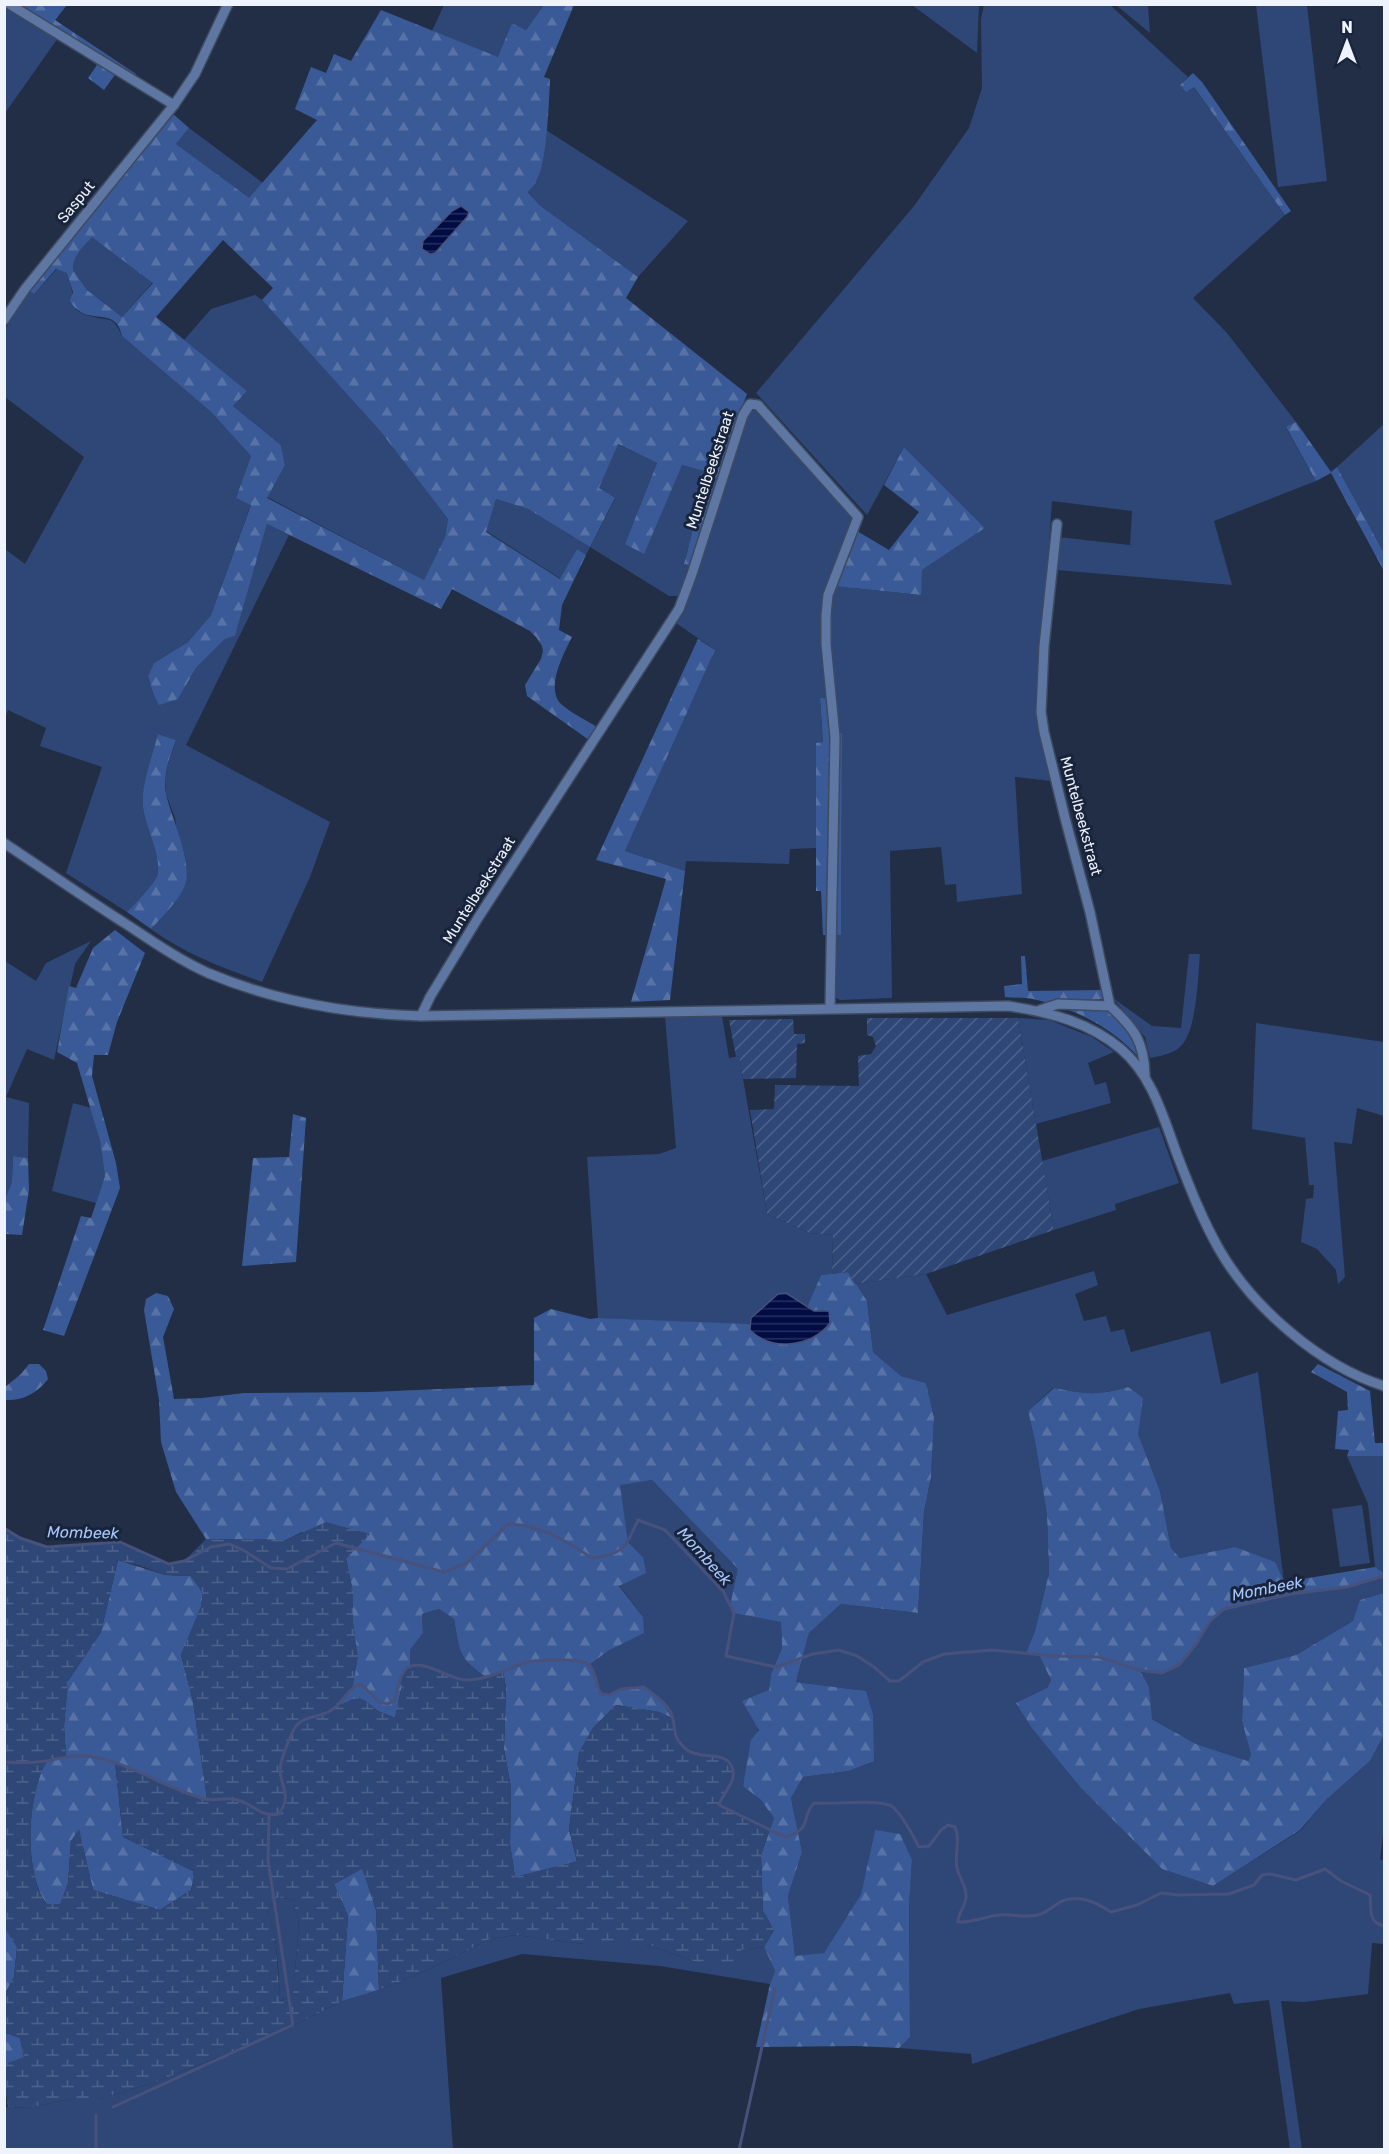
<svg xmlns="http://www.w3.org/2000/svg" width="1389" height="2154" font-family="Rubik,sans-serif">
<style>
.green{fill:#2e4777}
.forest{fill:url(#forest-firs);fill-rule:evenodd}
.wetland{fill:url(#wetland-marsh);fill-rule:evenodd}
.garden{fill:url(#garden-furrows)}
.water{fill:url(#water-rules);stroke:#47517b;stroke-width:1.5}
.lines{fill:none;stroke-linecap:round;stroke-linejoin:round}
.stream{stroke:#47517b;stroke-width:3}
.minor-casing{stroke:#3e4a60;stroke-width:12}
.minor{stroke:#5e76a2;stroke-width:9}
.labels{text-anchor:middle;stroke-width:6;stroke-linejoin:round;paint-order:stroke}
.street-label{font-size:15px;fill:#eef3fd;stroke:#18243b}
.water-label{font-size:16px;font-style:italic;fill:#a9c7fc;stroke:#18243b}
</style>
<defs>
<pattern id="forest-firs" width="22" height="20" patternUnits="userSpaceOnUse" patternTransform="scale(1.5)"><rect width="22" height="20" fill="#3a5a97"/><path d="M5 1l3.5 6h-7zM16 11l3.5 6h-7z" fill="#5772a6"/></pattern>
<pattern id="wetland-marsh" width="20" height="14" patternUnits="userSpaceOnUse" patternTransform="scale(1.5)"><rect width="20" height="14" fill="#2e4777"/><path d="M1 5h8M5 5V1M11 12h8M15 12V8" fill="none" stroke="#4d628b"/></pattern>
<pattern id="garden-furrows" width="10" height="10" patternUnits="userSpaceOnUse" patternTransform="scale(1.5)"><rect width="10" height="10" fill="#2e4777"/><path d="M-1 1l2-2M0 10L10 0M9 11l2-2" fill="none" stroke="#4d628b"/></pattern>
<pattern id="water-rules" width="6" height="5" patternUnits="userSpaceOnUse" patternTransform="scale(1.5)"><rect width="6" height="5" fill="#000c43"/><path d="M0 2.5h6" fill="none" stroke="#26305f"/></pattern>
</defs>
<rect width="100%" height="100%" fill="#212e46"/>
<g class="green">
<polygon points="7,4 58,38 5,113 4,5"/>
<polygon points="444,5 544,5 526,30 512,23 498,58 432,31"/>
<polygon points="912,5 979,5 977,53"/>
<path d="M984,5H1110L1188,77L1180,85L1193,86L1285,215L1193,298L1227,333L1296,422L1286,428L1316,481L1214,521L1232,585L1056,570L1058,537L1130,545L1132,511L1052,501L1037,711L1038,728L1051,781L1015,777L1022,894L957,902L956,884L945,885L941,847L890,851L892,998L840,1000L836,998V935L841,934L842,733L836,732C833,683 826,634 834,586L920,595L922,570L985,528L904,447L867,515L756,393L914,206L969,128L982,88L981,19Z"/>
<polygon points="1116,5 1148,5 1150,33"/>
<polygon points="1256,5 1307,5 1327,181 1278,187"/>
<polygon points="189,128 263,183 249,199 176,144"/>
<polygon points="546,130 688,221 638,277 538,205 528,191 538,179"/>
<path d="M92,236L153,282L122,317L87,290L73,270C73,255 83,247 92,236Z"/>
<path d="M57,269L68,273L76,310C80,312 85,315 90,316C110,322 112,314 122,336L211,412L251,456L236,498L251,504L211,615L188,642L154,663L148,676L153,693L178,699L196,668L225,639L235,636L267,524L289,535L186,745L330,822L310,877L262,982C223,968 185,954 151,929L184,888L175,818L166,794L165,779L168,764L176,740L158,734C152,757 141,783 143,807C145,826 163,860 157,876C154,884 134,905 127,912L66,873L102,767L40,746L46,728L8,710L5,718V549L25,564L84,457L5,397V329L29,291L34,294Z"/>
<polygon points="255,295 262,300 381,432 448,519 445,537 424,580 267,497 285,465 281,445 233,406 247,391 184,340 211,309"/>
<polygon points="755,406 854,514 854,522 828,580 824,595 828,699 820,699 823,743 816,743 816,848 790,849 789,864 686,861 685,871 625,851 715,650 676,623 685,605 746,416"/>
<polygon points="1384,424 1384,553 1337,467"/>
<polygon points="617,444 657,463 625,544 682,465 709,472 684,563 692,565 680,596 669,596 590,547 586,555 577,549 561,579 486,531 496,499 528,509 590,547 615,499 599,488"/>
<polygon points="91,941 75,964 54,1060 27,1049 6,1097 29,1103 28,1158 13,1156 12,1182 5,1199 5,961 36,981 46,963"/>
<path d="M1189,954H1200C1198,977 1197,1030 1181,1046C1173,1054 1160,1056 1150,1058L1145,1037L1113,998L1152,1026L1181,1028Z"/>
<polygon points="722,1016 729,1058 739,1056 767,1214 809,1233 833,1235 832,1274 821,1275 807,1307 786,1293 751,1318 750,1325 598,1318 587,1157 659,1154 676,1148 665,1017"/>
<polygon points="1018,1018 1049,1020 1092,1037 1114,1052 1088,1063 1095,1085 1106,1082 1111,1103 1036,1124"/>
<polygon points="1256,1023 1384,1042 1384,1116 1357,1108 1352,1144 1334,1142 1345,1277 1338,1284 1336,1270 1317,1249 1301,1242 1306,1199 1313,1198 1314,1185 1309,1185 1305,1138 1252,1129"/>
<polygon points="73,1103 91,1108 100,1141 105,1176 96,1203 52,1191"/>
<polygon points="1159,1127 1179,1183 1115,1204 1116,1210 1054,1230 1042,1161"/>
<path d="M1094,1271L1098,1285L1075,1294L1084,1321L1106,1316L1111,1332L1124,1329L1131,1352L1210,1331L1221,1384L1258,1372L1284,1582L1235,1547L1180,1558L1171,1548L1160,1491L1138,1434L1128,1387C1097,1396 1085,1394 1053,1388L1028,1411L1035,1441L1047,1515L1049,1573L1035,1631L1026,1653L1039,1655L1051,1680L1047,1688L1082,1789L1162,1869L1213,1886L1301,1830L1327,1799L1370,1761L1384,1735V1826L1380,1859L1384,1861V1944L1372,1943L1368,1994L1304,2002L1281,2001L1302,2149H1290L1269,2000L1234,2004L1230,1993L1139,2009L972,2064L971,2054L899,2048L910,2037L909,1905L912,1860L875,1830L861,1894L824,1953L795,1957L788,1896L802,1852L791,1798L803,1777L848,1771L866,1691L796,1682L809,1633L841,1604L918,1613L924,1512L931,1477L934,1417L926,1383L901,1376L873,1352L867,1301L855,1284L926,1274L947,1315Z"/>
<polygon points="1347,1456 1384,1456 1384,1573 1375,1567 1368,1504"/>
<path d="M652,1480L739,1570L730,1606L781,1622L782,1648L771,1674L769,1690L743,1785L761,1800L774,1818L770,1829L719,1805L722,1797L732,1782L729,1761C718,1754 704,1760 692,1754C667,1741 679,1719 666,1706C659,1699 632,1693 621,1689L609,1695L601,1694C595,1685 595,1674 589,1665L608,1651L643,1633V1617L619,1585L643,1557L628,1542L619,1484Z"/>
<polygon points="1362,1505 1370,1563 1340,1567 1332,1509"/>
<polygon points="1384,1576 1384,1593 1361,1600 1353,1621 1296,1655 1244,1668 1242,1721 1251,1755 1248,1761 1196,1744 1151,1718 1149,1687 1139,1671 1162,1673 1196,1644 1210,1621 1224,1609 1291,1594 1347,1587"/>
<path d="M439,1609L454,1619C460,1652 457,1657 486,1677C477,1679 467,1681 457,1679C440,1676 428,1665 410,1666V1650L423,1633L422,1614Z"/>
<path d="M278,1897L293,1900L299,1923L293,1995L280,2001C278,1972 279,1939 267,1911Z"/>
<polygon points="516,1935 584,1944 646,1944 696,1962 741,1950 764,1947 775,1971 770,1984 660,1966 522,1954 441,1978 453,2149 5,2150 5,2107 29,2108 69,2099 99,2099 153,2083 280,2033 342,2001 379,1990 428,1970 490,1939"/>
</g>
<g class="forest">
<polygon points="7,5 67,5 55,20 136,74 131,81 117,72 104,90 88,78 97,65"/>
<path d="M544,5H574L544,77L550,79C549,102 547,161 537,180C535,184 531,188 528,192L539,205L638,277L626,298L747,394L719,472L692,565L684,564L708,472L682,465L644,554L625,544L657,463L618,444L599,488L615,498L590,547L528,509L496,499L486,532L560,579L577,549L586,555L562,605L559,630L572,637C564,653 545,688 561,704C571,713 586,720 597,727L589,740L527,696L525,685L541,659L543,651L542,646L536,637L530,631L452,589L441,609L267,524L235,636L225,639L196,668L178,699L159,705L153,693L148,676L154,663L188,642L211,615L251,505L236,498L251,456L211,412L122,336C121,332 119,326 116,323C105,311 84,324 70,301L73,292L67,273L56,269L34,294L29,291L172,113L189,128L176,144L249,198L317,120L295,109L311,67L326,73L334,54L351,61L381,10L498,57L512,23L526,30ZM92,237L153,283L122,317L87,290L73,270C73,255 83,247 92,237ZM223,240L273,288L262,300L381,432L448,519L445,537L424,580L267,498L285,465L281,445L233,406L247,391L156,317Z"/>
<polygon points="1193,73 1202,82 1291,211 1285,215 1194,87 1186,92 1180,85"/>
<polygon points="1296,422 1331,472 1337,467 1384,553 1384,571 1331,473 1316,481 1286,427"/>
<polygon points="904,447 985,528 922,570 921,595 834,586 857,531 889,550 919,512 884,485"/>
<polygon points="698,639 715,650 625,851 685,871 670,1000 631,1002 666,879 596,860"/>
<polygon points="820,698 835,700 836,732 842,733 841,935 823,935 821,891 816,891 816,743 823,742"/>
<path d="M158,734L176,740C170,757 162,776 166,794C171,817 193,863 185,885C181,898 161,918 151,929L127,912C134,905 154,884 157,876C163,860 145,826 143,807C141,783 152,757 158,734Z"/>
<polygon points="115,930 145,953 117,1022 108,1055 94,1055 92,1076 116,1163 120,1188 64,1336 43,1330 81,1216 91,1218 105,1176 100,1141 77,1063 57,1052 69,986 76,988 93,948"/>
<path d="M1021,956H1025L1028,991L1103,990L1104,999L1090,1000V1008C1096,1009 1104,1009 1110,1011C1127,1020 1136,1042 1141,1060C1115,1029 1076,1009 1037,1000C1027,997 1015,998 1005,997L1004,986L1022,984Z"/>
<polygon points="293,1114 306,1118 296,1262 242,1266 253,1158 289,1157"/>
<polygon points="13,1156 28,1158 29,1190 22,1235 5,1234 5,1199 12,1182"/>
<path d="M848,1272L867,1301L873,1352L901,1376L926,1383L934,1417L931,1477L924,1512L918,1613L841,1604L809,1633L796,1682L866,1691L873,1715L874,1761L848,1771L803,1777L791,1798L802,1852L788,1896L795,1956L824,1953L861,1894L875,1830L900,1834L912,1860L909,1906L910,2037L899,2048L856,2046L756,2047L770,1984L775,1971L764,1947L774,1930L763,1911L761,1855L774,1818L761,1800L743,1786L751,1740L759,1730L742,1701L769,1690L771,1674L782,1648L781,1622L734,1613L730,1606L738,1569L652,1480L620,1485L628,1542L643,1557L646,1573L619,1586L643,1617L644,1633L608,1651L589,1665C595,1674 595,1685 601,1694L609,1695L621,1689L644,1687L664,1704L672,1718L659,1712L616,1705L593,1728L579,1753L569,1829L577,1862L515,1877L510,1844L511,1788L504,1749L506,1687L503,1672L486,1677C457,1657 460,1652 454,1619L439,1609L422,1614L423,1633L410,1650V1666C403,1670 402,1675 400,1683L402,1685L395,1718L378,1711L364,1700L339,1705L353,1622V1592L346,1559L302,1532L286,1540L206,1539L176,1492L161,1442L159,1400L144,1310L146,1299L156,1293L168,1296L174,1309L163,1337L174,1399L202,1398L244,1393L371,1392L534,1385V1318L551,1309L590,1319L598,1318L748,1324L750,1325V1330C772,1352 812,1347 830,1323L825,1310L814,1311L807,1307L821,1275Z"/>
<path d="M29,1364H39L46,1371L48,1379C38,1393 22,1401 5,1400V1387L21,1374Z"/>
<polygon points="1318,1364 1370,1391 1375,1443 1384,1443 1384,1456 1347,1456 1349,1450 1335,1449 1338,1411 1348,1410 1347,1392 1311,1372"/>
<path d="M1128,1387L1143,1398L1138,1434L1160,1491L1171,1548L1180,1558L1235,1547L1275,1562L1284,1582L1375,1567L1384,1573V1576L1347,1587L1291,1594L1225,1609L1210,1621L1196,1644L1179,1665L1162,1673L1140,1671L1149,1687L1152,1719L1196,1744L1248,1761L1251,1755L1242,1721L1244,1668L1296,1655L1353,1621L1360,1600L1384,1593V1735L1370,1761L1327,1799L1300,1830L1213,1886L1162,1869L1082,1789L1032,1728L1016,1703L1047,1688L1051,1680L1039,1655L1026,1653L1035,1631L1049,1573L1047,1515L1035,1441L1028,1411L1054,1388C1085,1394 1097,1396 1128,1387Z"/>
<path d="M118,1560L165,1575L191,1576L203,1593L201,1607L181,1655L193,1701L207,1799L162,1783L134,1769L115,1762L123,1837L193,1871L194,1877L191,1890L160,1910L93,1890L79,1830L71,1841L68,1883L60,1905L47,1904C23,1873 27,1793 47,1761L66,1756L64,1726L68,1681L101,1632Z"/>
<polygon points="363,1868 376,1910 379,1990 342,2001 348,1916 334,1884"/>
<polygon points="5,1927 17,1947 14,1977 5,1994"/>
<polygon points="4,2024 6,2033 20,2038 24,2058 5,2064"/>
</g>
<path class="wetland" d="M326,1522L370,1534L346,1559L353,1592V1622L358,1657L353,1686L340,1705L357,1697L364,1700L378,1711L395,1718L402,1685L400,1683C401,1679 402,1673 404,1670C415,1656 445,1676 457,1679C472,1682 490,1677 503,1672L506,1687L504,1749L511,1788L510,1844L515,1877L577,1861L569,1829L579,1753L593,1728L616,1705L660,1712L672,1718L674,1735L693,1754C702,1756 713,1754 722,1757C733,1760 736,1775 731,1784C727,1792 722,1796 719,1805L770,1829L761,1855L763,1911L774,1930L764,1947L741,1950L732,1966L696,1962L646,1944H584L516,1935L490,1939L428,1970L379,1990L376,1910L362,1869L334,1884L348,1916L342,2001L280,2033L153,2083L99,2099H69L29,2108L8,2107L5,2087V2064L24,2057L20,2038L6,2033L5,1994L14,1977L17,1947L4,1927L5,1528L20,1538L47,1547L120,1542L169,1564L184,1561L206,1539L286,1540ZM118,1560L141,1566L165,1575L191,1576L203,1593L201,1607L181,1655L193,1701L207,1799C175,1790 146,1773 115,1762L123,1837L193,1871L194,1878L191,1890L160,1910L93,1890L79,1829L71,1841L68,1883L60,1904H47C23,1874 27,1793 47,1761L66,1756L64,1726L68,1681L101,1632ZM278,1897L293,1900L299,1923L293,1994L281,2001C276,1972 280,1940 267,1911Z"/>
<g class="garden">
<polygon points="867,1018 1018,1018 1054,1230 926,1274 855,1284 848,1272 832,1274 833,1235 809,1233 767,1214 750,1110 774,1109 775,1085 859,1086 858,1056 871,1054 876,1046 873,1037 867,1035"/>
<polygon points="793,1019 794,1034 805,1034 805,1043 797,1044 796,1078 743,1079 739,1056 736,1057 729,1020"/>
</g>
<g class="water">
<polygon points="461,206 469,212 467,217 435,253 430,254 422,249 423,241 452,211"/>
<path d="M786,1293L814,1311H829L830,1323C811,1347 772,1352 750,1330L751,1318L778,1294Z"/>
</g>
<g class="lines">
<g class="stream">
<path d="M4,1528L20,1538L47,1547L120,1542L169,1564L184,1561L211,1547L229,1544L243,1550L271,1568L287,1569L336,1543L444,1572L467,1563L508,1524C539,1524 568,1542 592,1558C624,1554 625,1548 638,1520L665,1530L723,1591L734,1613L726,1656L776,1667L813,1654L839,1650L857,1656L874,1667L890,1681H899L923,1662L944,1654L992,1650L1053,1656L1099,1657L1139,1670L1162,1673L1179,1665L1196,1644L1210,1621L1224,1609L1291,1594L1347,1587L1384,1576"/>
<path d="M4,1762C18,1763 32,1763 46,1761C60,1759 73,1754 87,1756C130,1762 164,1788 205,1799C213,1801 223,1798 232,1799C251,1800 258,1818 279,1814C292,1795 281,1788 280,1770C280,1761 291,1733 296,1726C304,1716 320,1717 330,1711C343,1705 346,1688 361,1684L379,1702L387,1704L394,1701C398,1691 400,1668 411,1666C430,1661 449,1681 469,1680C488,1679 504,1670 521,1664C536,1659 551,1660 567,1660C574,1660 583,1660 589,1665C597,1672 595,1685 601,1694L609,1695L621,1689L644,1687C653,1694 666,1702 671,1713C678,1730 669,1734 687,1750C700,1760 725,1750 732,1767C738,1781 723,1792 719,1805L785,1837C813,1830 801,1816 814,1803C831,1805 882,1798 893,1807C904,1817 912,1834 919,1847L929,1846L941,1830L948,1825L955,1827C961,1840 954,1854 957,1868C959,1878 966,1885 966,1895C967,1906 958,1911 958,1922C972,1923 986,1916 1000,1915C1012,1914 1026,1918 1038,1915C1048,1912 1054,1905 1062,1901C1080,1894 1097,1903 1111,1912L1137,1905L1161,1893L1178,1895L1229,1894L1254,1885L1262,1875L1270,1874L1296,1880L1325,1869L1341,1881L1370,1895C1372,1909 1367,1922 1384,1926"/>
<polyline points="113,2107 293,2025 268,1860 269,1816"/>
<polyline points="96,2150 96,2115"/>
<polyline points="739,2150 775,1988"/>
</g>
<defs>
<g id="minor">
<polyline points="9,4 174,105"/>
<polyline points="4,320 25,289 174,105 195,74 228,4"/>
<polyline points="1057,524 1044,646 1041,712 1044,732 1065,818 1090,912 1110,1006"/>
<path d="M4,843C45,870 85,898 126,924C152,941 179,960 208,973C277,1002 347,1014 421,1016L1008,1006C1049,1012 1089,1022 1121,1049C1153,1076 1164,1120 1178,1157C1190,1188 1202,1219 1219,1249C1252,1307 1320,1366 1384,1386"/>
<path d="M1040,1010L1058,1004L1110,1006C1134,1028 1144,1041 1145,1075"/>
<polyline points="421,1016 430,997 478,918 679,609 692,574 743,415 750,404 758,405 858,517 828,595 826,615 826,644 835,737 830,1008"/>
</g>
</defs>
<use href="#minor" class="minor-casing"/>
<use href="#minor" class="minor"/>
</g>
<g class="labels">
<g class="street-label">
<text transform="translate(76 202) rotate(-51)" y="5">Sasput</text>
<text transform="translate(710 470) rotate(-72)" y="5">Muntelbeekstraat</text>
<text transform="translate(1081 816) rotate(75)" y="5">Muntelbeekstraat</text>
<text transform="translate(479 890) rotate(-58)" y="5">Muntelbeekstraat</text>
</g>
<g class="water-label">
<text transform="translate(83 1532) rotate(1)" y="6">Mombeek</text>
<text transform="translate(705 1556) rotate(48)" y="6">Mombeek</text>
<text transform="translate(1267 1588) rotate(-11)" y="6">Mombeek</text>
</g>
</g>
<rect width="1389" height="2154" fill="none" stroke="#eef3fd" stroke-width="12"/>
<g transform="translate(1347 42)" stroke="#18243b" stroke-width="4.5" paint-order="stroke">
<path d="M0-4.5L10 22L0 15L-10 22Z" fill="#eef3fd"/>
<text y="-9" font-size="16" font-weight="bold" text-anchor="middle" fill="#eef3fd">N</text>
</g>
</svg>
